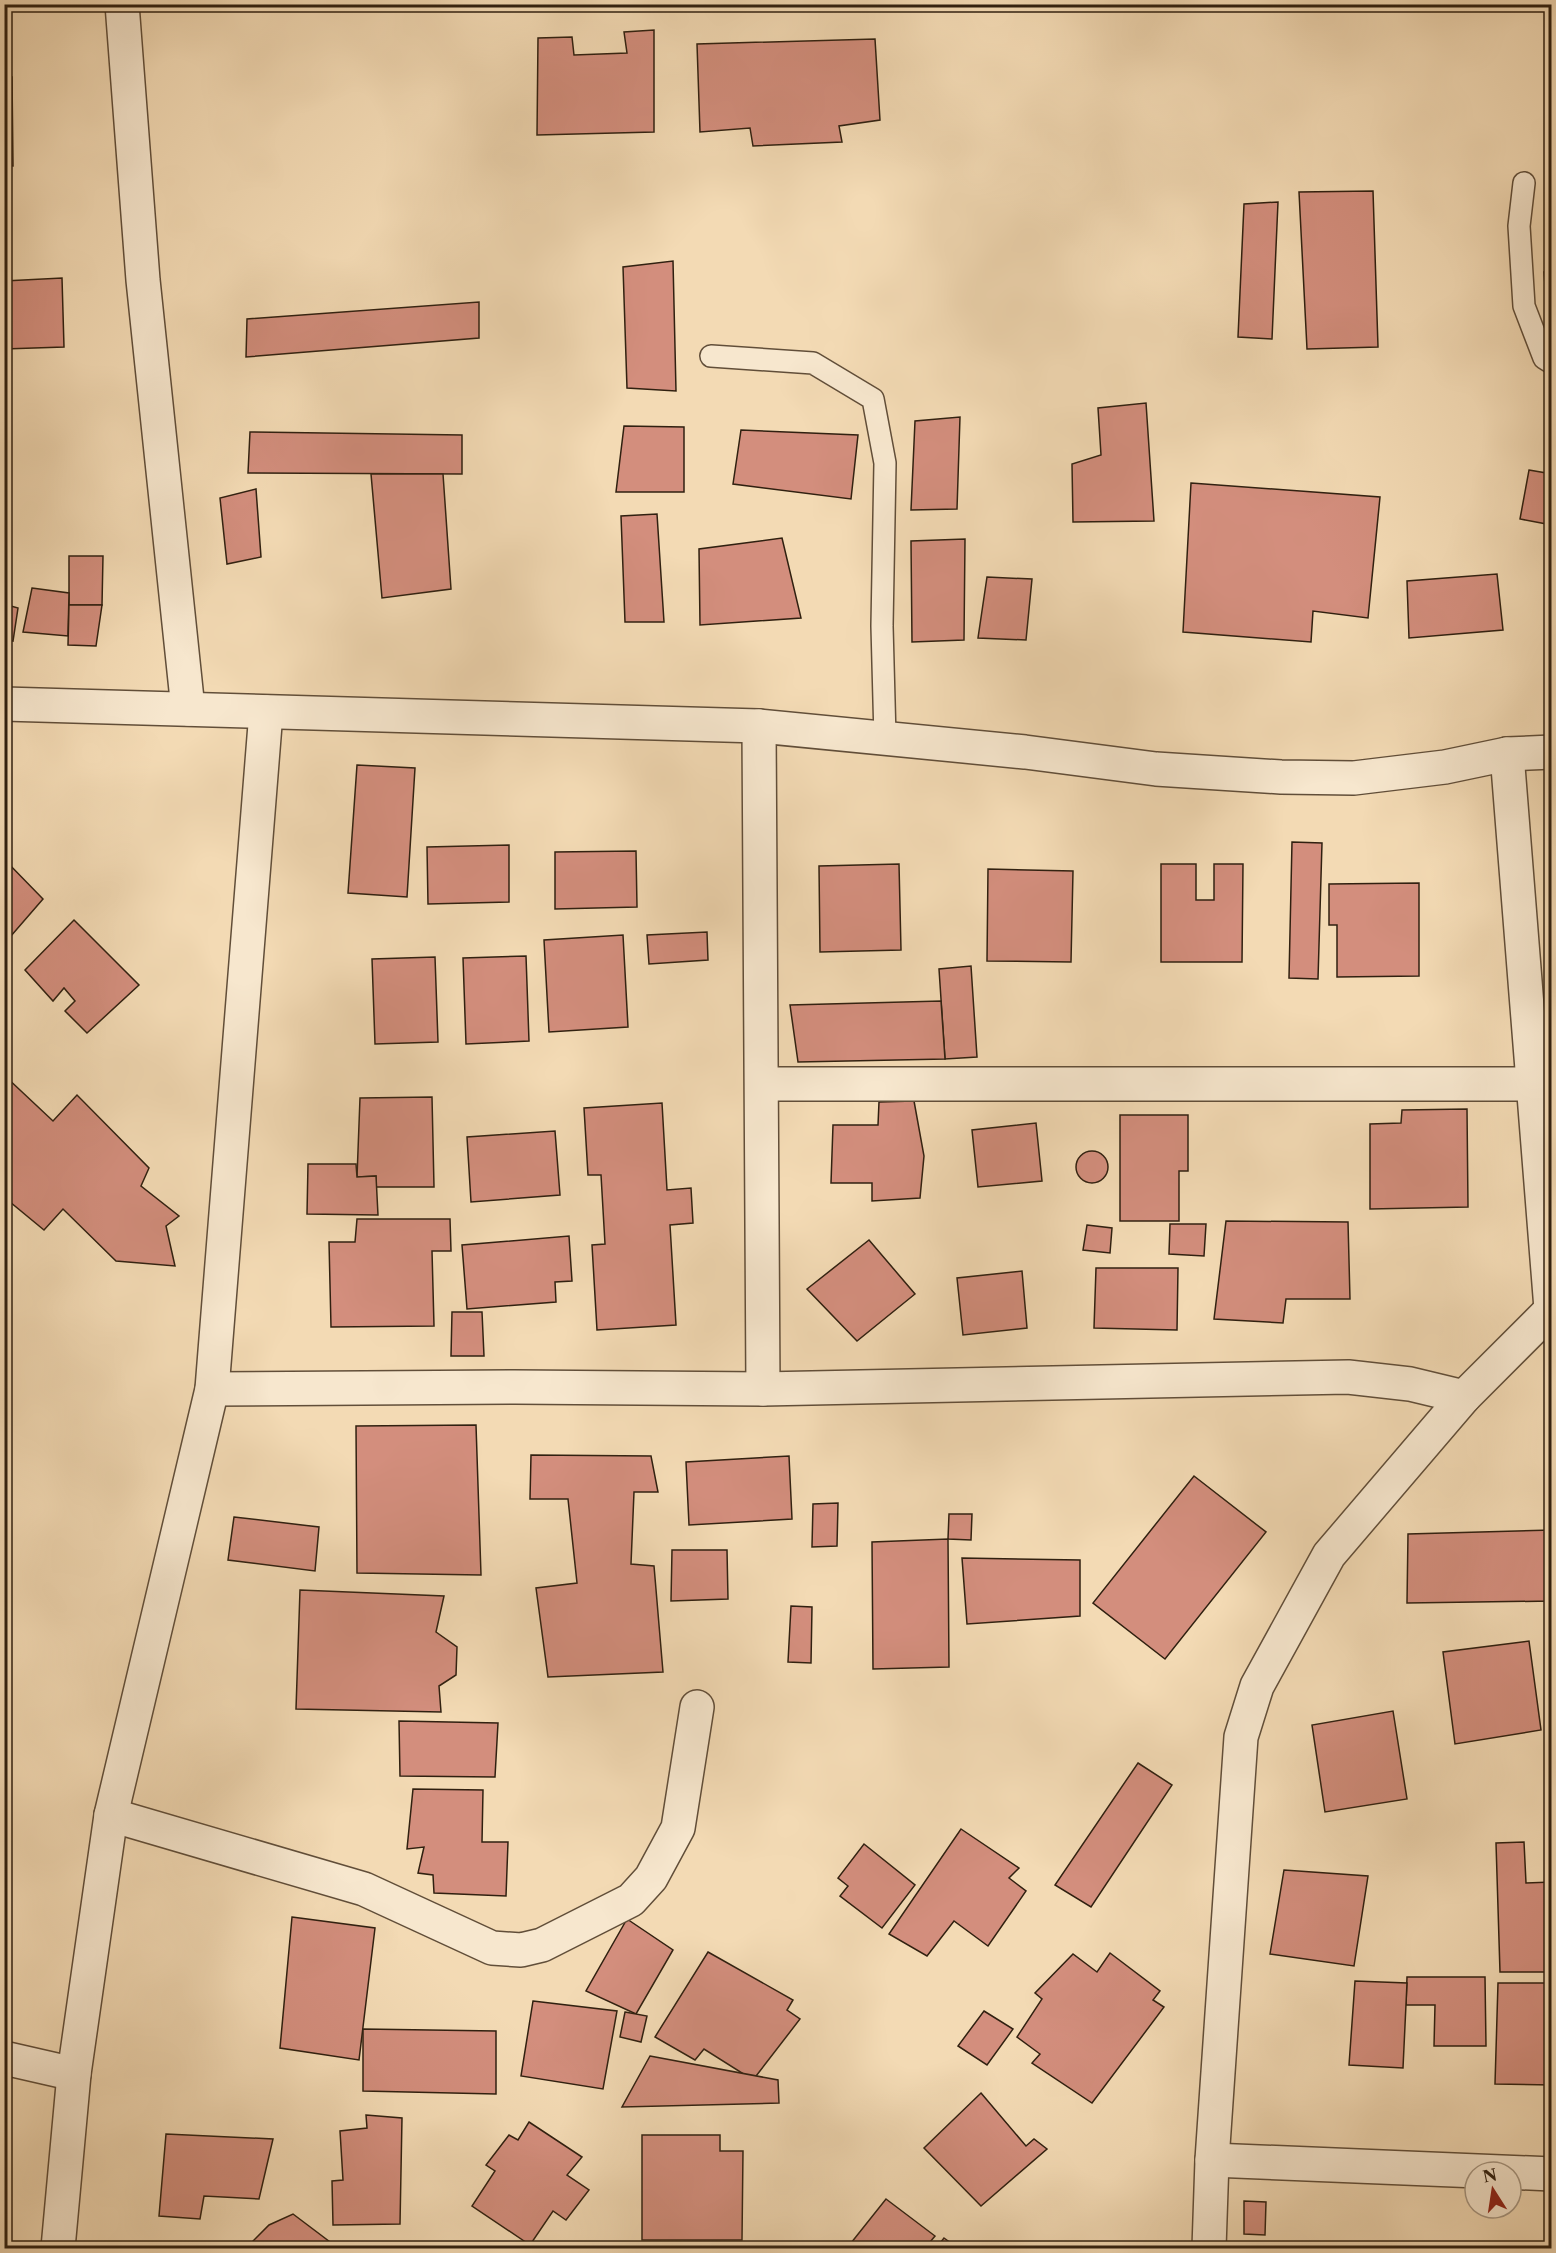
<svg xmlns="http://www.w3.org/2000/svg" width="1556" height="2253" font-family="'Libre Caslon Text',serif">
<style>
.building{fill:#d38e7d;stroke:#302010;stroke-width:1.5}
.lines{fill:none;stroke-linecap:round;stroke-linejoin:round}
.service-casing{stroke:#614e39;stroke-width:24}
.minor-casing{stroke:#614e39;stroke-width:36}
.tertiary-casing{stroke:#614e39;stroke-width:36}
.service{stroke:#f7e7ce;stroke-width:21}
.minor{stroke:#f7e7ce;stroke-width:33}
.tertiary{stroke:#f7e7ce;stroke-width:33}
</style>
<rect width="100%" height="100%" fill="#f3dab4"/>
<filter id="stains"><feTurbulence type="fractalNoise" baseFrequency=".00333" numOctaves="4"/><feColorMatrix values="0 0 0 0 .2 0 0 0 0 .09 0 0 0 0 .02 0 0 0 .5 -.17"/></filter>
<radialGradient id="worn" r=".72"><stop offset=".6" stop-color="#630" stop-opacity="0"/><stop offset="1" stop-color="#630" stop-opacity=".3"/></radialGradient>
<g class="building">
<polygon points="654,30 654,132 537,135 538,38 572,37 574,55 627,53 624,32"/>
<polygon points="875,39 880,120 839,126 842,142 753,146 750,128 700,132 697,44"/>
<polygon points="4,77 12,77 13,166 4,165"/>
<polygon points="1373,191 1378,347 1307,349 1299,192"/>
<polygon points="1278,202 1272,339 1238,337 1244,204"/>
<polygon points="673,261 676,391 627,388 623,267"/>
<polygon points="1544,272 1552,272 1552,312 1547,312"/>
<polygon points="62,278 64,347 4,349 4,281"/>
<polygon points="479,302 479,338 246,357 247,319"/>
<polygon points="1146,403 1154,521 1073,522 1072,464 1101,455 1098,408"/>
<polygon points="960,417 957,509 911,510 915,421"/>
<polygon points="624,426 684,427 684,492 616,492"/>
<polygon points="741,430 858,435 851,499 733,484"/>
<polygon points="250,432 462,435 462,474 248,473"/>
<polygon points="1529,470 1552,474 1552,525 1520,519"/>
<polygon points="371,474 443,474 451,589 382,598"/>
<polygon points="1191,483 1380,497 1368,618 1313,611 1311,642 1183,632"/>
<polygon points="256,489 261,557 227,564 220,498"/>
<polygon points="657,514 664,622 625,622 621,516"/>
<polygon points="782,538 801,618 700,625 699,549"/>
<polygon points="965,539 964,640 912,642 911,541"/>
<polygon points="69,556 103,556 102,605 69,605"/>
<polygon points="1497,574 1503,630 1409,638 1407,581"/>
<polygon points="987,577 1032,579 1026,640 978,638"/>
<polygon points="32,588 69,593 68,636 23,632"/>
<polygon points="4,604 18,608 13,641 4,639"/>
<polygon points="69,605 102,605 96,646 68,645"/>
<polygon points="357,765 415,768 407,897 348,893"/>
<polygon points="1292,842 1322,843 1318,979 1289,978"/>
<polygon points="509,845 509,902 428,904 427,847"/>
<polygon points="636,851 637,907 555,909 555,852"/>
<polygon points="4,859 43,899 4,944"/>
<polygon points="899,864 901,950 820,952 819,866"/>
<polygon points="1161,864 1196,864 1196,900 1214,900 1214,864 1243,864 1242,962 1161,962"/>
<polygon points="988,869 1073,871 1071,962 987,961"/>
<polygon points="1419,883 1419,976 1337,977 1337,925 1329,925 1329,884"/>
<polygon points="74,920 139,985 87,1033 65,1011 75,1001 64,988 53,1001 25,970"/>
<polygon points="707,932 708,960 649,964 647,935"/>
<polygon points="623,935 628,1027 549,1032 544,940"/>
<polygon points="526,956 529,1041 466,1044 463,958"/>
<polygon points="435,957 438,1042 375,1044 372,959"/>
<polygon points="971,966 977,1057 945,1059 939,969"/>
<polygon points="941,1001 945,1059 798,1062 790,1005"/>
<polygon points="4,1075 53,1121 77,1095 149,1168 141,1186 179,1216 166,1226 175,1266 116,1261 63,1209 44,1230 4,1197 8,1183 4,1178"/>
<polygon points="432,1097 434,1187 376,1187 376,1176 357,1177 360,1098"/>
<polygon points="914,1101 924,1156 920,1198 872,1201 872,1183 831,1183 833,1125 878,1125 879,1102"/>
<polygon points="662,1103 667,1190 691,1188 693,1223 670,1225 676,1325 597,1330 592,1245 605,1244 601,1175 588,1175 584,1108"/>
<polygon points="1467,1109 1468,1207 1370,1209 1370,1124 1401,1123 1402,1110"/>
<polygon points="1120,1115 1188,1115 1188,1171 1179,1171 1179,1221 1120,1221"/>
<polygon points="1036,1123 1042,1181 978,1187 972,1130"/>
<polygon points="555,1131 560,1195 471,1202 467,1137"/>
<circle cx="1092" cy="1167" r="16"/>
<polygon points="308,1164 356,1164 357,1177 376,1176 378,1215 307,1214"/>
<polygon points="357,1219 450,1219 451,1251 432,1251 434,1326 331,1327 329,1242 355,1242"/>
<polygon points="1226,1221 1348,1222 1350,1299 1286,1299 1283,1323 1214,1319"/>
<polygon points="1170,1224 1206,1224 1204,1256 1169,1254"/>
<polygon points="1087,1225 1112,1228 1110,1253 1083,1250"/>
<polygon points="569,1236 572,1281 555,1282 556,1302 467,1309 462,1245"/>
<polygon points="869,1240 915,1294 857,1341 807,1289"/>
<polygon points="1096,1268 1178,1268 1177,1330 1094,1328"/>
<polygon points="1022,1271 1027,1328 963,1335 957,1278"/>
<polygon points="452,1312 482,1312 484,1356 451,1356"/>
<polygon points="476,1425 481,1575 357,1573 356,1426"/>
<polygon points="531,1455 651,1456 658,1492 634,1492 631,1564 654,1566 663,1672 548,1677 536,1588 577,1583 568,1499 530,1499"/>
<polygon points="789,1456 792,1519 689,1525 686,1462"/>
<polygon points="1194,1476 1266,1532 1165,1659 1093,1603"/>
<polygon points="838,1503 837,1546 812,1547 813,1504"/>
<polygon points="949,1514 972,1514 971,1540 948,1539"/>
<polygon points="234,1517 319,1527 315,1571 228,1560"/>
<polygon points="1552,1530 1552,1601 1407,1603 1408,1534"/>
<polygon points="948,1539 949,1667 873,1669 872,1542"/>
<polygon points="672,1550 727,1550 728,1599 671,1601"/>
<polygon points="962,1558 1080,1560 1080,1616 967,1624"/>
<polygon points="300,1590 444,1596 436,1632 457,1647 456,1675 439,1686 441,1712 296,1709"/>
<polygon points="791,1606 812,1607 811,1663 788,1662"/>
<polygon points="1529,1641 1541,1730 1455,1744 1443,1652"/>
<polygon points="1393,1711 1407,1799 1325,1812 1312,1725"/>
<polygon points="399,1721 498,1723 495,1777 400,1776"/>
<polygon points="1138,1763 1172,1785 1091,1907 1055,1885"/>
<polygon points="413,1789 483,1790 482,1842 508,1842 506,1896 434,1893 433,1875 418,1873 424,1847 407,1849"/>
<polygon points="961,1829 1019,1868 1009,1878 1026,1891 988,1946 954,1921 927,1956 889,1934"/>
<polygon points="1524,1842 1526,1883 1552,1882 1552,1972 1500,1972 1496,1843"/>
<polygon points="864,1844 915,1885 882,1928 840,1896 848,1886 838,1878"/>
<polygon points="1284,1870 1368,1876 1354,1966 1270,1954"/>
<polygon points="292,1917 375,1928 359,2060 280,2048"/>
<polygon points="627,1919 673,1950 636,2014 586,1991"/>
<polygon points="708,1952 793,2000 787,2010 800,2019 753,2080 704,2049 695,2060 655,2037"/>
<polygon points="1110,1953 1160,1991 1153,2000 1164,2007 1092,2103 1032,2063 1040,2054 1017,2037 1042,1999 1035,1993 1073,1954 1097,1972"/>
<polygon points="1407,1977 1485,1977 1486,2046 1434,2046 1435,2005 1406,2005"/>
<polygon points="1355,1981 1407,1983 1403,2068 1349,2065"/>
<polygon points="1498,1983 1552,1983 1552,2085 1495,2084"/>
<polygon points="533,2001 617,2011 603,2089 521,2076"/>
<polygon points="984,2011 1013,2029 987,2065 958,2046"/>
<polygon points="625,2012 647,2016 641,2042 620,2037"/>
<polygon points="363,2029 496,2031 496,2094 363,2091"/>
<polygon points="650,2056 778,2080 779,2103 622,2107"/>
<polygon points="981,2093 1026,2146 1034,2139 1047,2149 981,2206 924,2148"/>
<polygon points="366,2115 402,2118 400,2224 333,2225 332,2181 343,2180 340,2131 367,2128"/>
<polygon points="529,2122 582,2157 567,2175 589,2190 566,2220 553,2211 530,2245 472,2206 495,2171 486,2165 509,2135 518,2140"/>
<polygon points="166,2134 273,2139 259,2199 204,2196 200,2219 159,2216"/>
<polygon points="642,2135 720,2135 720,2151 743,2151 742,2240 642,2240"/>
<polygon points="886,2199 935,2236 925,2248 847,2248"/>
<polygon points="1244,2201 1266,2202 1265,2235 1244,2234"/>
<polygon points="293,2214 338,2248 252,2248 252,2242 269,2225"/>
<polygon points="944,2238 958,2248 936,2248"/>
<polygon points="1358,2242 1359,2248 1281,2248 1281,2244"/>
</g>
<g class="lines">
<defs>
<g id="service">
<polyline points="1524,183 1519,226 1524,306 1544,358 1552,363"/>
<polyline points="711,356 813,363 873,399 885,463 882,626 885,738"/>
</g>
<g id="minor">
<polyline points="759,726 763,1389"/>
<polyline points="1507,754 1551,1309"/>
<polyline points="762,1084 1534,1084"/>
<polyline points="212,1389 515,1387 763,1389 1348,1377 1410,1384 1464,1397"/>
<polyline points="111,1815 364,1889 492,1948 521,1950 542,1945 631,1900 651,1878 678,1828 697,1707"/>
<polyline points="4,2058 74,2074"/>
<polyline points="1212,2160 1552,2174"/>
<polyline points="1209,2248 1212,2160 1241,1737 1257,1686 1329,1555 1464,1397 1552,1309"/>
</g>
<g id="tertiary">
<polyline points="122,4 143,280 188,709"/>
<polyline points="4,704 759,726 1025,752 1156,769 1281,777 1354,778 1445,767 1507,754 1552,752"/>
<polyline points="58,2248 74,2074 111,1815 212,1389 266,712"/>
</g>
</defs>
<use href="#service" class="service-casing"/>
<use href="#minor" class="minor-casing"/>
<use href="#tertiary" class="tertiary-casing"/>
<use href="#service" class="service"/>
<use href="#minor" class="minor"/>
<use href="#tertiary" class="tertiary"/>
</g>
<rect width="1556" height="2253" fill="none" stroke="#f3dab4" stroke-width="24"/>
<rect x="6" y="6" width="1544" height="2241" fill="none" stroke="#302010" stroke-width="3"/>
<rect x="12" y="12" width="1532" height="2229" fill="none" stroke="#302010" stroke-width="1.5"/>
<g transform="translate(1493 2190) rotate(348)"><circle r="28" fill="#f7e7ce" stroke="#a79782" stroke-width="1.5"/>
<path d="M0-4.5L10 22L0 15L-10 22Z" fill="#8f2418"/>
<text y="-9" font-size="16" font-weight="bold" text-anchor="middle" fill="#302010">N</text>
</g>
<rect width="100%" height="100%" filter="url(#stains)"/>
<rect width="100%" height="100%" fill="url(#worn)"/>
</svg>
